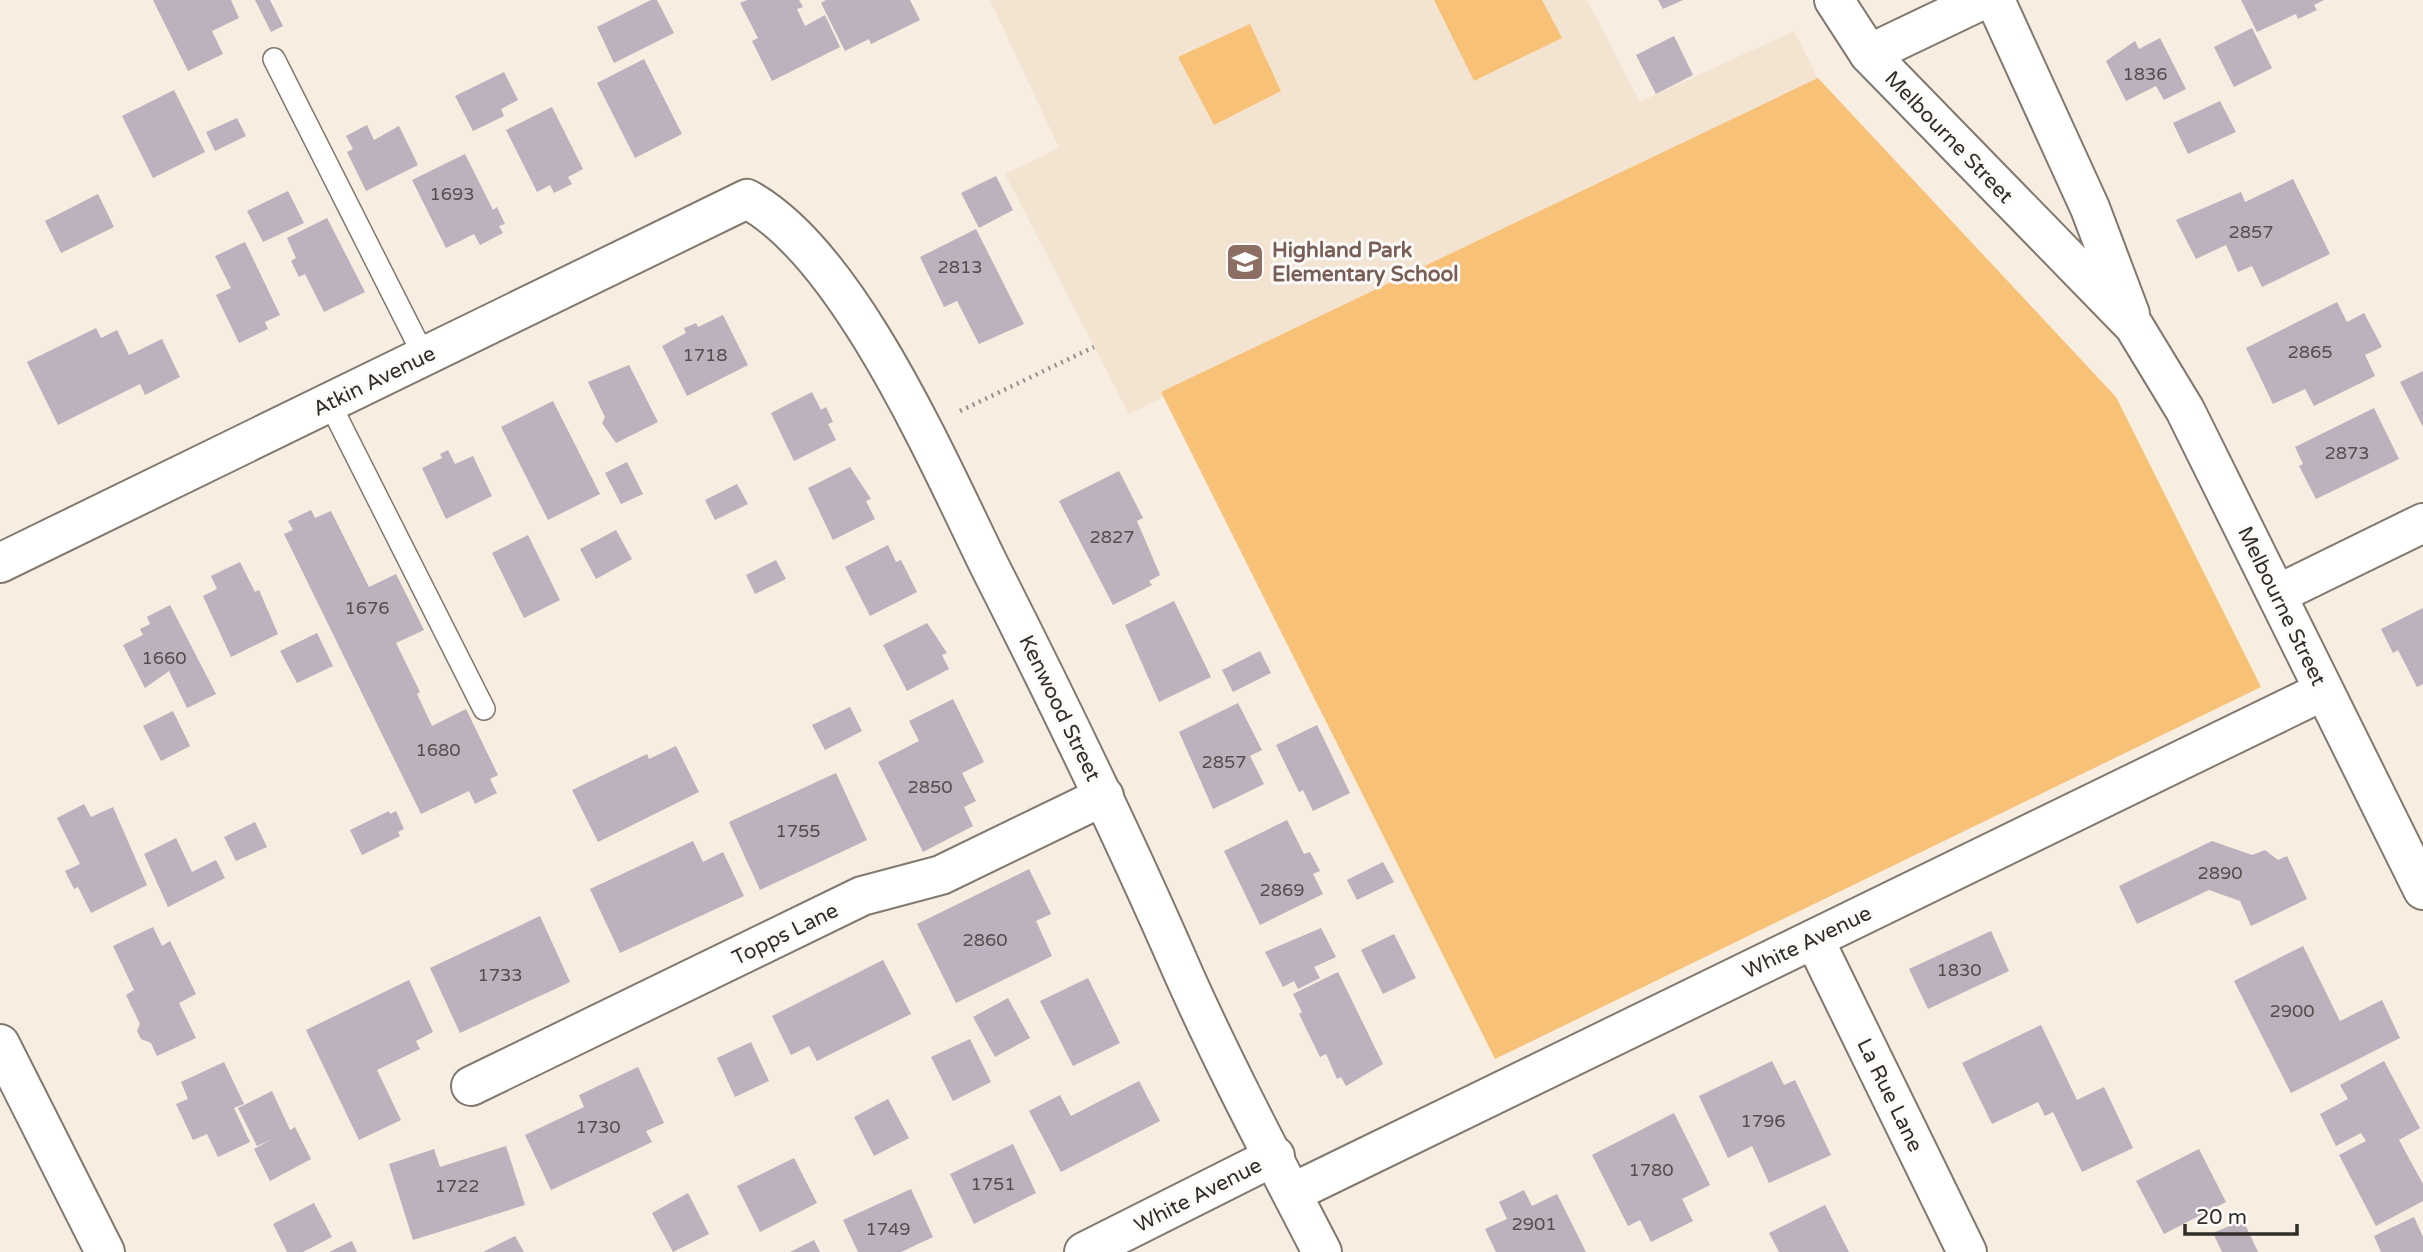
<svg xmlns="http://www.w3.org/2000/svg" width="2423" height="1252" font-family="'Varela Round',sans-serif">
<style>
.built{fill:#f3e4d1}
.green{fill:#f8c178}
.building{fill:#bcb1bd}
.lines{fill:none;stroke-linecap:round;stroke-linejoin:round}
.service-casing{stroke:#82796e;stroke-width:24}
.minor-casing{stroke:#82796e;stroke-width:42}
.path{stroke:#979088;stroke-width:4.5;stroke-dasharray:2 5;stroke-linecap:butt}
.service{stroke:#fff;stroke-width:21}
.minor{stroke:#fff;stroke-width:38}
.labels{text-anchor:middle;stroke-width:6;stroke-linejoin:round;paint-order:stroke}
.number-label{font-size:18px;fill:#544e4d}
.street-label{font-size:21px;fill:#312d28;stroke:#fdfbf9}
.education-label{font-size:21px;font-weight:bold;fill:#785e54;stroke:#fdfbf9;text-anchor:start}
</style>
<rect width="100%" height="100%" fill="#f7ede1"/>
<polygon class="built" points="990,0 1587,0 1640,102 1794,31 1818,78 1129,414 1005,174 1059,148"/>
<g class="green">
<polygon points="1434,0 1542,0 1562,38 1474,81"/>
<polygon points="1250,24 1281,91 1214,125 1178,57"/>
<polygon points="1818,78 2116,397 2261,687 1495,1059 1161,392"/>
</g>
<g class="building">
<polygon points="153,0 231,0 239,18 212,31 223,54 188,71"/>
<polygon points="255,0 270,0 283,26 271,32"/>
<polygon points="651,0 657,0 674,33 614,63 597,27"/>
<polygon points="747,0 799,0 803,7 797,9 805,26 825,15 840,47 772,81 752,41 758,38 740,3"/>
<polygon points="826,0 910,0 920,20 871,44 869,39 845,51 821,3"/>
<polygon points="1658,0 1683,0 1663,9"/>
<polygon points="2241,0 2324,0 2314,5 2317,10 2298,19 2296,14 2257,32"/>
<polygon points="2252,28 2272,68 2234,87 2214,47"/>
<polygon points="1674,36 1693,75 1656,94 1636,55"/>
<polygon points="2160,38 2186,89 2164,100 2156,86 2126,101 2106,61 2135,41 2139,49"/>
<polygon points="644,59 682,134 635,158 597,83"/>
<polygon points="504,72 518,100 501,109 504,116 473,131 455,96"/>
<polygon points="174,90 205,152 153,178 122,116"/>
<polygon points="2220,101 2236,132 2188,154 2173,123"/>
<polygon points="552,107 583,169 568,177 572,184 554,193 550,185 537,192 506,130"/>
<polygon points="237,118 246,136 215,151 206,132"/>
<polygon points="367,125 374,140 399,126 418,165 366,191 347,152 353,149 346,136"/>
<polygon points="465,154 493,210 497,207 505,224 499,226 503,233 480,245 474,234 446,248 412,180"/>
<polygon points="996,176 1013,210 979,228 961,193"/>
<polygon points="2293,179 2330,254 2262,287 2252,266 2238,272 2226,245 2196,259 2176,220 2241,192 2245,202"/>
<polygon points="288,191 304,223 263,242 247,211"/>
<polygon points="98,194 114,227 61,253 45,221"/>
<polygon points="327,218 365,292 324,312 305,274 299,277 291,261 296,258 287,238"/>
<polygon points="976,229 1024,324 979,344 957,301 944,307 920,257"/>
<polygon points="245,242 280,315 265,322 268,329 239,343 216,295 231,288 215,256"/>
<polygon points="2337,302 2347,322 2364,313 2382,347 2365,355 2375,376 2314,406 2305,389 2273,404 2246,348"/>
<polygon points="723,315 748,365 687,396 662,346 686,333 684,328 696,323 698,327"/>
<polygon points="96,328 101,338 117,330 129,355 162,339 180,377 145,395 140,384 58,425 27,362"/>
<polygon points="629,365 658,422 616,443 602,423 605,417 588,382"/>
<polygon points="2423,371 2423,427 2400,382"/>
<polygon points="812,392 821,410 826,407 833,422 828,424 836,440 794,461 771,413"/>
<polygon points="553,401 600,494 548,520 501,427"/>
<polygon points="2374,408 2399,459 2316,499 2299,466 2303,464 2295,447"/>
<polygon points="448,450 455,464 473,456 492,496 446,519 422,468 442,458 440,454"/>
<polygon points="627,462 643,494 621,504 605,473"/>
<polygon points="850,467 871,499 866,501 875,519 833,540 808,488"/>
<polygon points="1119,471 1143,518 1137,521 1160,575 1149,581 1152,585 1113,605 1059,501"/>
<polygon points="737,484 748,504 715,520 705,500"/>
<polygon points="311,510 315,518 331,511 369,587 396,574 424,630 396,643 420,692 417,694 432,726 466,709 498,775 490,779 497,793 475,804 469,791 421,814 284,534 293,530 288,521"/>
<polygon points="616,530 632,559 596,579 580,549"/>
<polygon points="528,535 560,600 524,618 492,553"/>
<polygon points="888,545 896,562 901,560 917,592 870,616 845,567"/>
<polygon points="776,560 786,579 755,594 746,575"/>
<polygon points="240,562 255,592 259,590 278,634 231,657 203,596 217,589 211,576"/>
<polygon points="1174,601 1211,677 1159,702 1125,625"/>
<polygon points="170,605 216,694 187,708 169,671 145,688 123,645 143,635 140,629 150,624 147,617"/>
<polygon points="2423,608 2423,684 2417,687 2398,650 2393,653 2381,629"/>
<polygon points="927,623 947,653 942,655 949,669 907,691 883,645"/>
<polygon points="317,633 333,666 297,683 280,651"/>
<polygon points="1260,651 1271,673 1233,692 1222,670"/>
<polygon points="953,699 984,762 962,773 976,801 964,807 973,826 923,852 878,762 919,741 909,721"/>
<polygon points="1238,703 1262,750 1250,756 1264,784 1213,809 1179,732"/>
<polygon points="850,707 862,731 825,750 812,725"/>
<polygon points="173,711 190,746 161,761 143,726"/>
<polygon points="1317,725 1350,793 1313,811 1303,790 1299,792 1276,745"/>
<polygon points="676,746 699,792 598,842 572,790 647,754 649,759"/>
<polygon points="836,773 867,840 760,890 729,822"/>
<polygon points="84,804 91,817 113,807 147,885 91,913 78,887 74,889 65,871 80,864 57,818"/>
<polygon points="389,811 390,814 396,811 404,829 398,832 400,836 362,855 350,830"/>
<polygon points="1287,820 1304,854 1310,852 1320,871 1313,874 1323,894 1260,925 1224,851"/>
<polygon points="255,822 267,847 236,861 224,837"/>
<polygon points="176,838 192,872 216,860 225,878 168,907 144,854"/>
<polygon points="693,841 703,862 723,852 744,896 620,953 590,889"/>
<polygon points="2212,841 2252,855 2265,850 2278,860 2287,856 2307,899 2251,926 2240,901 2209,890 2137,924 2119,886"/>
<polygon points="1383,862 1394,882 1357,900 1347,880"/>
<polygon points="1029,869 1051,914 1036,921 1052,956 956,1003 917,924"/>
<polygon points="540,916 570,982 460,1033 430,968"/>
<polygon points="153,927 162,946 170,941 196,994 179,1003 196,1038 157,1056 151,1043 141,1039 137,1031 140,1024 126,995 134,990 113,946"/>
<polygon points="1321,928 1336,957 1314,967 1320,978 1298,989 1294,981 1283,987 1265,952"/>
<polygon points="1991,931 2009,971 1928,1009 1909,969"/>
<polygon points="1394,934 1416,978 1383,994 1361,950"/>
<polygon points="2303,946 2340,1021 2382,1000 2400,1038 2291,1093 2234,981"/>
<polygon points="883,960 911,1014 817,1061 809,1046 791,1055 772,1016"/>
<polygon points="1338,972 1383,1064 1346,1086 1341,1077 1337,1079 1326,1054 1320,1057 1299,1014 1302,1012 1293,994"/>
<polygon points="1088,978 1120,1043 1073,1066 1040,1001"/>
<polygon points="409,980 433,1032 416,1041 420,1049 377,1070 401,1120 359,1140 306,1030"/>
<polygon points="1008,998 1030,1038 995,1057 973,1017"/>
<polygon points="2041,1025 2077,1100 2104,1087 2133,1148 2082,1172 2053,1112 2045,1116 2038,1102 1992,1124 1962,1063"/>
<polygon points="970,1039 991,1082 953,1101 931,1057"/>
<polygon points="751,1042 769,1081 735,1097 717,1058"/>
<polygon points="1772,1061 1784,1085 1795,1080 1831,1155 1769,1183 1752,1146 1728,1158 1699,1096"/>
<polygon points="2384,1061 2420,1128 2399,1140 2423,1184 2423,1201 2376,1226 2339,1155 2366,1141 2361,1133 2336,1146 2320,1114 2348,1099 2340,1085"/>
<polygon points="224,1062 244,1104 234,1108 250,1142 218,1157 207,1134 193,1140 176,1104 188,1099 181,1082"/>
<polygon points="638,1067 664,1123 646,1131 652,1142 551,1190 525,1135 584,1107 579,1095"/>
<polygon points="1139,1081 1160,1121 1061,1172 1029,1111 1060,1095 1071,1116"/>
<polygon points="272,1091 290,1130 295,1127 311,1159 270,1181 254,1149 272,1139 257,1146 238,1108"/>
<polygon points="888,1099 909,1138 874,1156 854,1117"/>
<polygon points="1674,1113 1710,1185 1682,1199 1693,1221 1651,1242 1640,1220 1628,1226 1592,1155"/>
<polygon points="1013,1144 1036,1193 974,1224 950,1174"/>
<polygon points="506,1146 525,1205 413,1240 389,1164 434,1149 440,1167"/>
<polygon points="2199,1149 2226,1202 2164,1234 2136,1181"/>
<polygon points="794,1158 817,1203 760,1232 737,1186"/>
<polygon points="911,1189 933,1237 901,1252 858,1252 843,1220"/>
<polygon points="1524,1190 1532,1206 1557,1194 1586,1252 1496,1252 1485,1229 1507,1219 1499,1202"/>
<polygon points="688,1193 709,1234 673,1252 652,1213"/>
<polygon points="314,1203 332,1237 303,1252 287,1252 273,1224"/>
<polygon points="1825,1205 1849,1252 1779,1252 1769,1233"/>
<polygon points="2414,1217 2423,1237 2423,1252 2381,1252 2374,1236"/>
<polygon points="2243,1220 2258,1252 2222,1252 2213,1233"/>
<polygon points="515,1236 524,1252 483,1252"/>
<polygon points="814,1240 820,1252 790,1252"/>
<polygon points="352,1241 357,1252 329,1252"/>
</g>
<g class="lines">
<defs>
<g id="service">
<polyline points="274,59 424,356"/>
<polyline points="329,402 484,709"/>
</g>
<g id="minor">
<polyline points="1834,0 1869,54 2134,326 2185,410 2423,890"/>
<polyline points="1995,0 2090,208 2130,314"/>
<polyline points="1869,54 1982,0"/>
<path d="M0,563L747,199C850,255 939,464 991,569C1059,703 1124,837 1184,975C1226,1069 1275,1161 1322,1252"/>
<polyline points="2278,594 2423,523"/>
<polyline points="1814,939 1967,1252"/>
<polyline points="0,1044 105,1252"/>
<polyline points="471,1086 862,896 941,875 1104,796"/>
<polyline points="1292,1193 2323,691"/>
<polyline points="1084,1252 1275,1156"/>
</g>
</defs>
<use href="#service" class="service-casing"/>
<use href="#minor" class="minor-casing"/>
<polyline class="path" points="960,411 1094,347"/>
<use href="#service" class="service"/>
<use href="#minor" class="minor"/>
</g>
<defs>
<symbol id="school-square" viewBox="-11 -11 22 22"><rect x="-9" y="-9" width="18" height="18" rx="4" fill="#8d6e63" stroke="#fdfbf9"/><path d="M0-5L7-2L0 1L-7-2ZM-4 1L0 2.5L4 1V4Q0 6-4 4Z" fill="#fff"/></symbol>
</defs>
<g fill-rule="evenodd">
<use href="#school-square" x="1223" y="240" width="44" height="44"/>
</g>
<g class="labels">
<g class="number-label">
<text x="2145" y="80">1836</text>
<text x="452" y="200">1693</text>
<text x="2251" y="238">2857</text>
<text x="960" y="273">2813</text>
<text x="2310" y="358">2865</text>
<text x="705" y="361">1718</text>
<text x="2347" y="459">2873</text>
<text x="1112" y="543">2827</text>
<text x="367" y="614">1676</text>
<text x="164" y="664">1660</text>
<text x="438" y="756">1680</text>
<text x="1224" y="768">2857</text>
<text x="930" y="793">2850</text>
<text x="798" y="837">1755</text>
<text x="2220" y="879">2890</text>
<text x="1282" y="896">2869</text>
<text x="985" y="946">2860</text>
<text x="1959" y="976">1830</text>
<text x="500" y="981">1733</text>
<text x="2292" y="1017">2900</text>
<text x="1763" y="1127">1796</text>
<text x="598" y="1133">1730</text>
<text x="1651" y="1176">1780</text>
<text x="993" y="1190">1751</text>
<text x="457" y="1192">1722</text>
<text x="1534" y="1230">2901</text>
<text x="888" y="1235">1749</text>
</g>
<g class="street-label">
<text transform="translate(1949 137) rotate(46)" y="7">Melbourne Street</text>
<text transform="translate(374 381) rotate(-26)" y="7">Atkin Avenue</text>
<text transform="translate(2282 606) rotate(64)" y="7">Melbourne Street</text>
<text transform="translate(1060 708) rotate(64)" y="7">Kenwood Street</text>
<text transform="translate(785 934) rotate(-26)" y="7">Topps Lane</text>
<text transform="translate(1807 942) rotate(-26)" y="7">White Avenue</text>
<text transform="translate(1890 1095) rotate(64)" y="7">La Rue Lane</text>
<text transform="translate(1198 1195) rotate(-27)" y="7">White Avenue</text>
</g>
<g class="education-label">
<text x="1272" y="257">Highland Park<tspan x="1272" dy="24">Elementary School</tspan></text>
</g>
</g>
<path d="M2185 1224v10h112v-10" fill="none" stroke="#312d28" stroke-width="3.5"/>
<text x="2196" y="1224" font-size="21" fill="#312d28" stroke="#fdfbf9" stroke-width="5" paint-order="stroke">20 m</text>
</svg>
